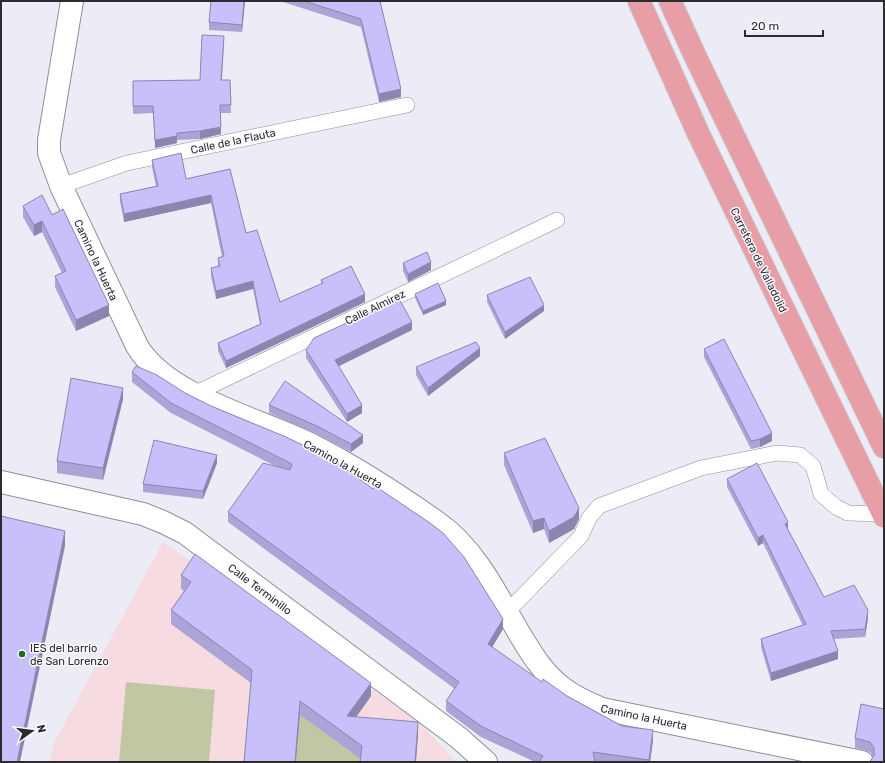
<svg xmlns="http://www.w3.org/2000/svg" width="885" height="763" font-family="Rubik,sans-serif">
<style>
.education{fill:#f6dbe0}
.green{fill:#c0c7a2}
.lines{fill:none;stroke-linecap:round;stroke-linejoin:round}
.service-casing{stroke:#8f9099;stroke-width:16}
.minor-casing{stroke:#8f9099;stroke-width:24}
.trunk-casing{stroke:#cccccd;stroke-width:24}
.service{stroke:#fff;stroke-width:15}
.minor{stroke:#fff;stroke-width:22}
.trunk{stroke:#e89ea6;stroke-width:22}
.wall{fill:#aba5d7}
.shaded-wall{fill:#8b86af}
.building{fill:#c7c0fa;stroke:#8b86af}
.poi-dot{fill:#1a711b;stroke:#fafafe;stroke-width:1.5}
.labels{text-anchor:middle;stroke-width:3;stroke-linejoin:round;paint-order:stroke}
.street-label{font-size:11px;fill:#2c2c30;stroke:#fafafe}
.poi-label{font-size:11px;fill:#2c2c30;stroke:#fafafe;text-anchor:start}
</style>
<rect width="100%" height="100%" fill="#ebecf6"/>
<polygon class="education" points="163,542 421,724 456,762 49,762 54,743"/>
<g class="green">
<polygon points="126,682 215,690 209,762 119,762"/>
<polygon points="300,715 355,718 362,762 296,762"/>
</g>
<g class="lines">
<defs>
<g id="service">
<polyline points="61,186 127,163 407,105"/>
<polyline points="194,394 557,220"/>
<polyline points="507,612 581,536 589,518 599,506 701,468 777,453 800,455 813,466 821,494 836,507 848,513 883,514"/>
</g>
<g id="minor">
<path d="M72,1L49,140V153L61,186L137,346C167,397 260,419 312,445C357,468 397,494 438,523C475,549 497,595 519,633C531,653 544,675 564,689C576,698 588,703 602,709L862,762"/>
<polyline points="1,482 143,514 163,522 185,533 459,738 486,762"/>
</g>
<g id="trunk">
<polyline points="639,1 699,135 884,516"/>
<polyline points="670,1 697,60 884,447"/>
</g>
</defs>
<use href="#service" class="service-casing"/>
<use href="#minor" class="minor-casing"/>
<use href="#trunk" class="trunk-casing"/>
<use href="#service" class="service"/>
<use href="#minor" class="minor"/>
<use href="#trunk" class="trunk"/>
</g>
<g class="wall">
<polygon points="211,1 245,1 242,32 209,30 209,22"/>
<polygon points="280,1 380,1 401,97 379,102 361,27"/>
<polygon points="224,44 222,80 230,80 231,113 220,113 221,134 200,139 177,140 177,143 155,148 153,113 133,114 133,81 200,80"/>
<polygon points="152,160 186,179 230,169 246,233 280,302 321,284 321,280 365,302 226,368 218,351 218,343 260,324 253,289 216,299 211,276 211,268 218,266 218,258 222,257 211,203 124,222 120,201 120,194 156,186 152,167"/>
<polygon points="23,206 52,215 109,316 76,331 55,287 55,276 62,273 42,232 34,236 23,217"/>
<polygon points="403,263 431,270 408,282 403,271"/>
<polygon points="415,294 446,305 423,315 415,298"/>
<polygon points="487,295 544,311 505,339 487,302"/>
<polygon points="412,330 339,366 362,413 347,422 306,358 306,350"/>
<polygon points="704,349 772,441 760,447 751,449 704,357"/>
<polygon points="480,356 428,396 416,375 416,367"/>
<polygon points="132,372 185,393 211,406 286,437 503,629 492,647 542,682 622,726 653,740 650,762 535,762 481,737 446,711 446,701 455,689 228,522 228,512 277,467 171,413 132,382"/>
<polygon points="123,399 103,480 57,473 57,461"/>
<polygon points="269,405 363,443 351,452 317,434 269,413"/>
<polygon points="504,453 579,519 574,529 549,543 544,529 533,533 504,465"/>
<polygon points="217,463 203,499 143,492 143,484"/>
<polygon points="727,479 788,530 824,597 868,618 865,637 834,639 838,659 771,681 761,647 761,639 803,626 763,543 758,546 727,487"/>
<polygon points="181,575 371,696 356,717 418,736 361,759 300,715 251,683 171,624 171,610 184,591 181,589"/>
<polygon points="884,709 884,762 871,760 873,757 870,752 855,748 855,738"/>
</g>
<g class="shaded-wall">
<polygon points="244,1 245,1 242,32 242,25"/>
<polygon points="401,89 401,97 379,102 379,94"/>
<polygon points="221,127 221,134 200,139 200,131"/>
<polygon points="177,136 177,143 155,148 155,140"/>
<polygon points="211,195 211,203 124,222 124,214"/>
<polygon points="42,221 42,232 34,236 34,225"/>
<polygon points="431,262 431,270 408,282 408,274"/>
<polygon points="253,281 253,289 216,299 216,291"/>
<polygon points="365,294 365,302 226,368 226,361"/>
<polygon points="446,301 446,305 423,315 423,311"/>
<polygon points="109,305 109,316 76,331 76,320"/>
<polygon points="544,305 544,311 505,339 505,332"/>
<polygon points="412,322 412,330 335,368 335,360"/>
<polygon points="480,348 480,356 428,396 428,388"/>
<polygon points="123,388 123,399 103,480 103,468"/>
<polygon points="362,405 362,413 347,422 347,414"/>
<polygon points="772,433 772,441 760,447 760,439"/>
<polygon points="363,435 363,443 351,452 351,444"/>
<polygon points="217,455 217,463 203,499 203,491"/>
<polygon points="579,508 579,519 574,529 549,543 549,531"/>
<polygon points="544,518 544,529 533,533 533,521"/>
<polygon points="788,522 788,530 785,532 785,524"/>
<polygon points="65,531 65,546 20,762 17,762"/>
<polygon points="763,535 763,543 758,546 758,538"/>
<polygon points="868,610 868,618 865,637 865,629"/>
<polygon points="503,619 503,629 488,654 488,644"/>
<polygon points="838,651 838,659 771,681 771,673"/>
<polygon points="371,683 371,696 347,730 347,716"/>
<polygon points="300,701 300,715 296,762 295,762"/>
<polygon points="418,722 418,736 416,762 415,762"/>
<polygon points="653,730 653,740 650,762 649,762"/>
</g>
<g class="building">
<polygon points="211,1 244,1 242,25 209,22"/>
<polygon points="304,1 380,1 401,89 379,94 361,19"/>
<polygon points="202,35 224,36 221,80 230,80 231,105 220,105 221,127 200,131 177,133 177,136 155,140 153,106 133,106 133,81 200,80"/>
<polygon points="181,153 186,179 230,169 246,233 257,230 280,302 323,283 321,280 351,266 365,294 226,361 218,343 261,324 253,281 216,291 211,268 220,266 218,258 224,256 211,195 124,214 120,194 158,186 152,160"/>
<polygon points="42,195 52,215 63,209 109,305 76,320 55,276 66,271 42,221 34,225 23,206"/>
<polygon points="427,252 431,262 408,274 403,263"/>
<polygon points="530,277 544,305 505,332 487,295"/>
<polygon points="438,283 446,301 423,311 415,294"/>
<polygon points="399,299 412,322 335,360 362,405 347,414 306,350 314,338"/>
<polygon points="724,339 772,433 760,439 751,441 704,349"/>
<polygon points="476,342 480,348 428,388 416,367"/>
<polygon points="136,366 157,375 185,393 211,406 286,437 323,455 339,464 373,489 375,486 430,523 443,533 464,557 503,619 488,644 542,682 543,679 567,696 622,726 653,730 649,760 593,752 595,762 539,762 543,756 481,726 446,701 459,682 228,512 263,463 290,470 292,464 171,403 132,372"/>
<polygon points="71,378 123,388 103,468 57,461"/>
<polygon points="285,381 363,435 351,444 317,426 269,405"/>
<polygon points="545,438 579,508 574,517 549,531 544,518 533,521 504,453"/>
<polygon points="154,440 217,455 203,491 143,484"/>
<polygon points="757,463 788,522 785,524 824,597 854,585 868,610 865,629 831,631 838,651 771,673 761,639 806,624 763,535 758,538 727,479"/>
<polygon points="1,516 65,531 17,762 1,762"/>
<polygon points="195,554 371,683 347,716 418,722 415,762 360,762 362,746 300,701 295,762 244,762 252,670 171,610 191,582 181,575"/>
<polygon points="861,704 884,709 884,762 869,762 871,760 874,755 874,748 870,742 855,738"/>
</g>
<circle class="poi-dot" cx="22" cy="654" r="4"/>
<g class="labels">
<g class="street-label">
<text transform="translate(233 141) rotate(-12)" y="4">Calle de la Flauta</text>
<text transform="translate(96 260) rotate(65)" y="4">Camino la Huerta</text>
<text transform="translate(759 260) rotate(64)" y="4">Carretera de Valladolid</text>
<text transform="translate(375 307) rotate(-26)" y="4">Calle Almirez</text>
<text transform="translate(343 464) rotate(29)" y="4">Camino la Huerta</text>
<text transform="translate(260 589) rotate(37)" y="4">Calle Terminillo</text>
<text transform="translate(644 717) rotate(12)" y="4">Camino la Huerta</text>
</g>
<g class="poi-label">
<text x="30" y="652">IES del barrio<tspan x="30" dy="13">de San Lorenzo</tspan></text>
</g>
</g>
<rect width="885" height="763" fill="none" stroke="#2c2c30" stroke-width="4"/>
<g transform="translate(32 731) rotate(76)" stroke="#fafafe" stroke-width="3" paint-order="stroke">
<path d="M0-3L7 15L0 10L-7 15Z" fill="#2c2c30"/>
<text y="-6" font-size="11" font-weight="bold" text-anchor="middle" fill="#2c2c30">N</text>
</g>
<path d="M745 30v6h78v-6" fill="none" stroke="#2c2c30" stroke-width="2"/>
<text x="751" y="30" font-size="12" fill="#2c2c30" stroke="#fafafe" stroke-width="3" paint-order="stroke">20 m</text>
</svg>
